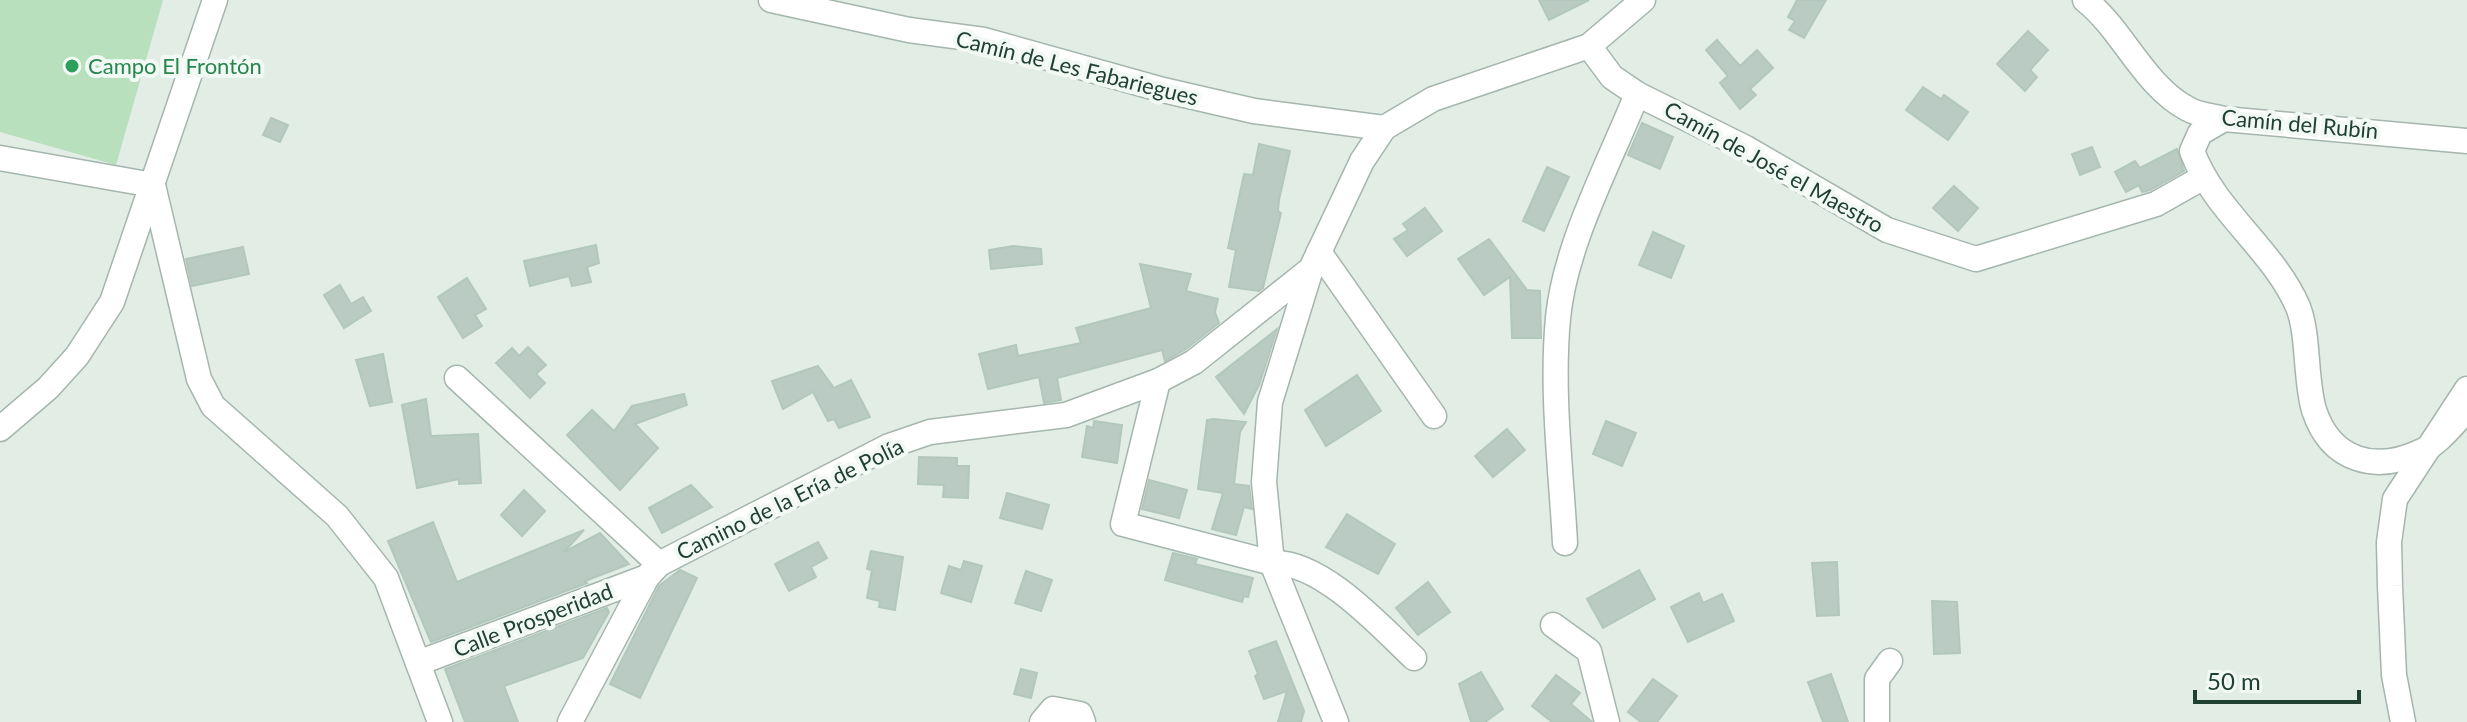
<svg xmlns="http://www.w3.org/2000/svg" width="2467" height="722" font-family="Lato,sans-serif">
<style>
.green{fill:#b8e0bd}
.building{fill:#b9cbc2;stroke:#b3c8bc;stroke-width:2}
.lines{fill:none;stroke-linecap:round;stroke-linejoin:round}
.minor-casing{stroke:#a4b6ad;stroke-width:27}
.minor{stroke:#fff;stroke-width:24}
.leisure-dot{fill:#2e9e5b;stroke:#f2f9f5;stroke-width:3}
.labels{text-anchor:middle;stroke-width:8;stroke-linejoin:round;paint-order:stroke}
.leisure-label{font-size:22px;fill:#27864d;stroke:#f2f9f5;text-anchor:start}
.street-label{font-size:22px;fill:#204033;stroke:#f2f9f5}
</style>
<rect width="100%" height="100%" fill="#e2ede6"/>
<polygon class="green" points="0,0 163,0 116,165 0,132"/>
<g class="building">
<polygon points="1539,0 1589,0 1549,20"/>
<polygon points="1797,0 1826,0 1804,38 1789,30 1795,21 1788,17"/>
<polygon points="2028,31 2048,50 2030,70 2037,77 2025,91 1997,64"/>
<polygon points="1717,40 1740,66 1757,50 1773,68 1750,89 1756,95 1740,109 1720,83 1728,76 1706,50"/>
<polygon points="1923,87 1941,99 1944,95 1968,112 1948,140 1906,110"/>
<polygon points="271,118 288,125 280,142 263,135"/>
<polygon points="1642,123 1673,137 1660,169 1628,155"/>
<polygon points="1259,144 1290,151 1279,200 1278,211 1281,213 1263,288 1259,291 1229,287 1236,250 1228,248 1244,174 1253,175"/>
<polygon points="2092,147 2100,167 2080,175 2072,154"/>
<polygon points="2177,149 2184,171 2150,190 2142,192 2139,185 2126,192 2115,172 2135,161 2140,168"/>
<polygon points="1547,167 1569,177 1544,231 1523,221"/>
<polygon points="1954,186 1978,208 1958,231 1933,208"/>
<polygon points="1425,208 1442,231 1407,256 1394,239 1408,230 1403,224"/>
<polygon points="1653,232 1684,246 1671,278 1639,265"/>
<polygon points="1489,239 1527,290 1540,291 1541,338 1512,338 1510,277 1484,295 1458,259"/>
<polygon points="596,245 599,263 587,267 591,282 572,286 569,276 530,286 524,261"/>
<polygon points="1013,246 1041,249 1042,264 991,269 989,250"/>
<polygon points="243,247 249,274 192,286 186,259"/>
<polygon points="1140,264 1191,274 1186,291 1218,299 1215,312 1219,323 1186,349 1165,361 1162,350 1057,378 1061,400 1044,403 1039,377 988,389 979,354 1016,345 1018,356 1081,343 1076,328 1151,308"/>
<polygon points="467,278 486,309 475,315 482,326 463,338 438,297"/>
<polygon points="340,285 351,304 363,297 371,311 344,328 324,295"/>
<polygon points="1277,329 1259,385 1244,414 1216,377"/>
<polygon points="528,347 546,365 536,374 545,383 530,398 496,363 512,348 519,356"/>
<polygon points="383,354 392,402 370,406 356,360"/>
<polygon points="818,366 834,388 851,380 870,417 839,428 834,419 828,421 813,392 783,409 772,381"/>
<polygon points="1357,375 1381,411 1326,446 1305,410"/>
<polygon points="684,394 687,405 635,424 658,448 620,490 567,435 592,410 614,431 632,406"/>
<polygon points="426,399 431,436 478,434 481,483 459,484 459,479 417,488 402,405"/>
<polygon points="1213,419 1246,422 1240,432 1234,484 1249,486 1252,509 1244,507 1236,535 1212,529 1223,493 1198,489 1207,420"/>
<polygon points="1094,421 1122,425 1117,463 1082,457 1087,426 1093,428"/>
<polygon points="1606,421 1636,433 1622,466 1593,454"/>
<polygon points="1507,429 1525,450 1493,477 1475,456"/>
<polygon points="919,457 957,458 957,466 969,466 968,498 943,497 944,485 918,484"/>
<polygon points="1149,480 1187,490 1179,518 1142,509"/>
<polygon points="691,485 712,507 662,533 649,508"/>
<polygon points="524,490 545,511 522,536 501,515"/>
<polygon points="1007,493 1049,505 1042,529 1000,518"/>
<polygon points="1347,514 1395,544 1378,574 1326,547"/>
<polygon points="433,522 457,582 584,530 564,552 600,533 629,564 585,581 587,583 431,642 388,541"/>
<polygon points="818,542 827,558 811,567 816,577 789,591 775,564"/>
<polygon points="871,551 903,557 895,610 879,607 880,601 867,598 872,570 867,569"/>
<polygon points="1173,553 1197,559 1195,564 1253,578 1248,597 1244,596 1242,602 1165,580"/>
<polygon points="964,561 982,566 971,602 941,593 949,566 961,570"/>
<polygon points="1837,562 1839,615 1817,616 1812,563"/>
<polygon points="680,570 697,578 640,698 610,684 659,586"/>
<polygon points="1639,570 1655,599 1603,628 1587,599"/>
<polygon points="1026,571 1052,580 1041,611 1015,603"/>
<polygon points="1428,582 1450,612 1418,635 1396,608"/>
<polygon points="1699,593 1703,603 1722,594 1734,621 1688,642 1671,607"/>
<polygon points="1932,601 1957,602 1960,653 1934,654"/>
<polygon points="607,608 609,612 583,658 504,686 518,722 465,722 445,669"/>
<polygon points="1276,641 1304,711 1301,722 1278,722 1287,691 1264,699 1255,676 1258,674 1249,651"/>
<polygon points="1021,669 1037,673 1031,698 1014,694"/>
<polygon points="1481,672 1503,709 1485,722 1471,722 1459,684"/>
<polygon points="1831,674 1848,722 1823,722 1808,682"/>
<polygon points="1556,675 1580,693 1571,704 1592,722 1552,722 1532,706"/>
<polygon points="1653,679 1677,696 1657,722 1641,722 1628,712"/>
</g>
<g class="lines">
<defs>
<g id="minor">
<polyline points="771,0 909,30 984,40 1163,90 1254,111 1384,128"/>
<path d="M2085,0C2123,30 2144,86 2188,109C2198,115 2213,116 2224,119L2467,141"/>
<polyline points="1589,46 1612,77 1637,94 1746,148 1887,230 1976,259 2156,204 2202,178"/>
<path d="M2224,119L2200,133L2192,151C2214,211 2273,249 2298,307C2309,334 2305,380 2314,410C2331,462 2376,473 2422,451C2438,444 2454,423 2467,410"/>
<polyline points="0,158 153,185"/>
<polyline points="153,185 199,379 213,406 337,516 386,578 440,722"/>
<polyline points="1319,252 1434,416"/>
<polyline points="1311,269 1270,402 1264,482 1272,563 1336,722"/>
<polyline points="457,378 659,564"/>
<path d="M1158,381L1123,524L1272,563C1321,560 1381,627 1414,658"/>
<polyline points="0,429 48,388 77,356 112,302 215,0"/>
<path d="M1565,543C1561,469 1551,392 1558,318C1565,244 1610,162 1637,94"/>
<polyline points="1553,625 1589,651 1607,722"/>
<polyline points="418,663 647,577"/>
<polyline points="570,722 647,577 659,564 889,446 930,432 1066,415 1158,381 1194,362 1311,269 1362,161 1384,128 1433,99 1589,46 1643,0"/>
<polyline points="1042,722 1053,709 1080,714 1083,722"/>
<polyline points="1877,722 1877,679 1890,661"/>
<polyline points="2403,722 2394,675 2390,586 2389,542 2395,499 2467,389"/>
</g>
</defs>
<use href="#minor" class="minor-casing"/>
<use href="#minor" class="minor"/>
</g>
<circle class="leisure-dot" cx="72" cy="66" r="8"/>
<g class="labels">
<g class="leisure-label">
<text x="88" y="74">Campo El Frontón</text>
</g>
<g class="street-label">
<text transform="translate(1077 68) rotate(14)" y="8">Camín de Les Fabariegues</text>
<text transform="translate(2300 124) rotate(5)" y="8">Camín del Rubín</text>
<text transform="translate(1774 167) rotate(29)" y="8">Camín de José el Maestro</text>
<text transform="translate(790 499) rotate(-26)" y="8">Camino de la Ería de Polía</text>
<text transform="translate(533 620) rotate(-21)" y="8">Calle Prosperidad</text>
</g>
</g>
<path d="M2195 690v12h164v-12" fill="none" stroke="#204033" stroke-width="4"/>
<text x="2207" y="690" font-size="24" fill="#204033" stroke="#f2f9f5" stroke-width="6" paint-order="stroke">50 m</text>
</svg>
